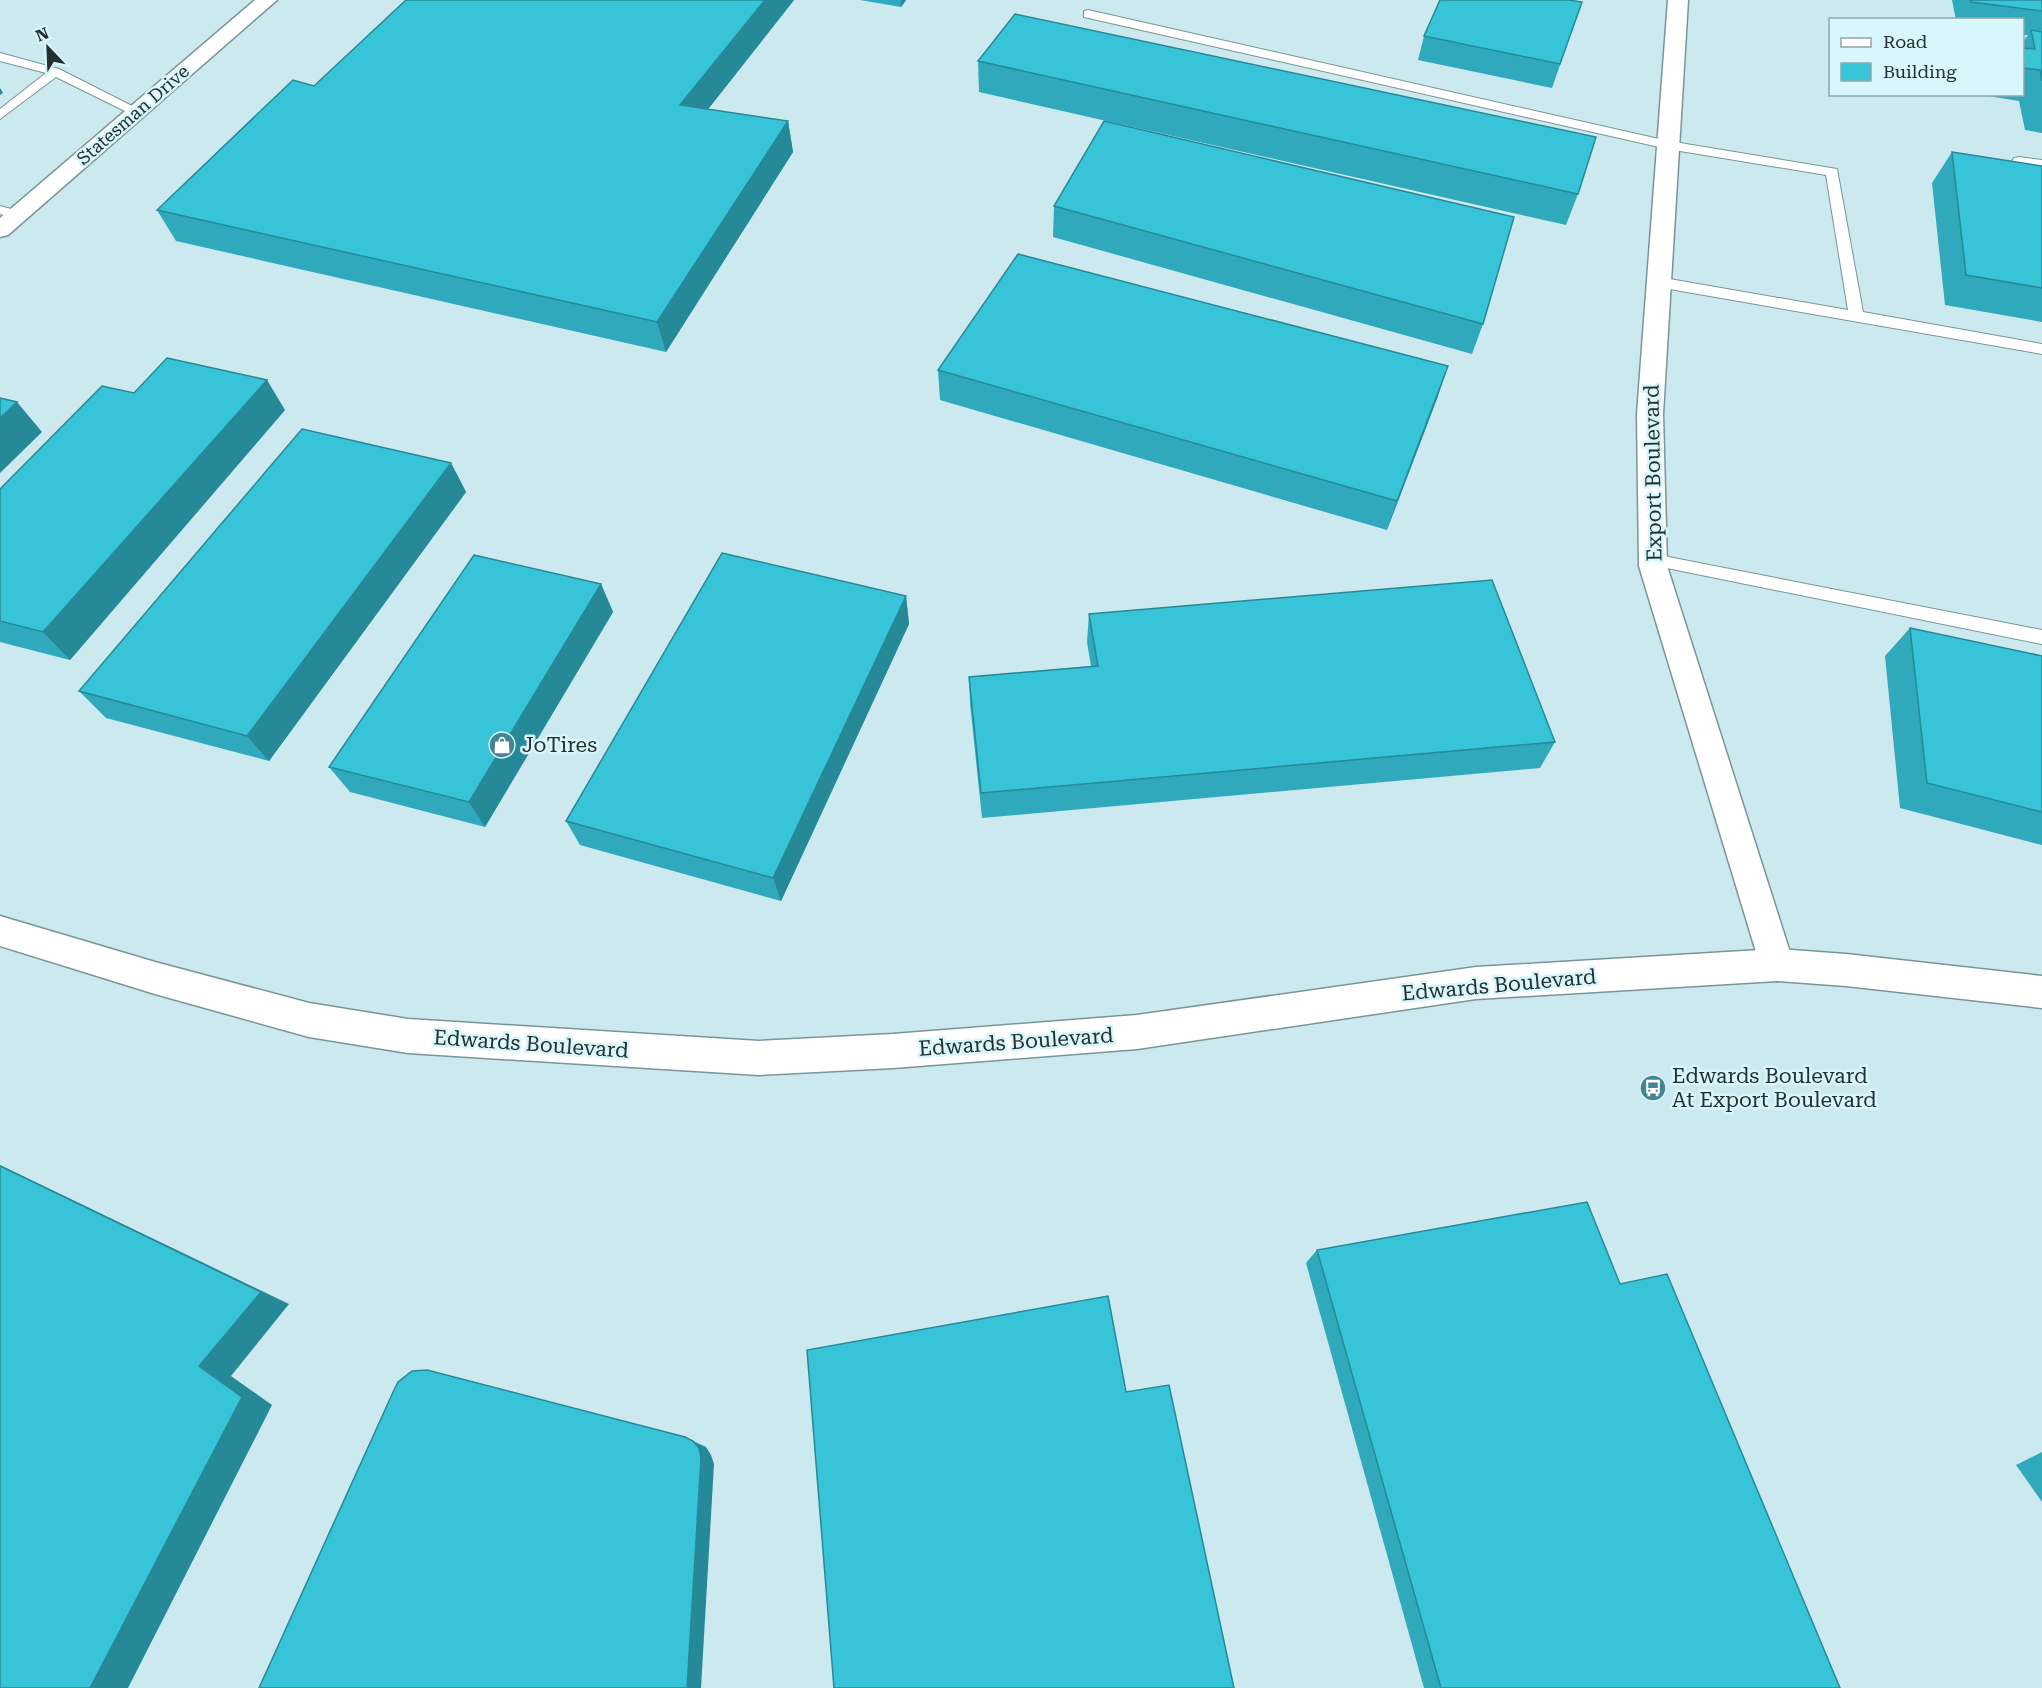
<svg xmlns="http://www.w3.org/2000/svg" width="2042" height="1688" font-family="'Roboto Serif',serif">
<style>
.lines{fill:none;stroke-linecap:round;stroke-linejoin:round}
.lane-casing{stroke:#79959a;stroke-width:2}
.street-casing{stroke:#79959a;stroke-width:3}
.secondary-casing{stroke:#79959a;stroke-width:3}
.lane{fill:#fff;fill-rule:evenodd}
.street{fill:#fff;fill-rule:evenodd}
.secondary{fill:#fff;fill-rule:evenodd}
.wall{fill:#2fa9bb}
.shaded-wall{fill:#268998}
.building{fill:#37c4d9;stroke:#268998;stroke-width:1.5}
.labels{text-anchor:middle;stroke-width:5;stroke-linejoin:round;paint-order:stroke}
.far-street-label{font-size:18px;fill:#242f31;stroke:#d8f6fb}
.street-label{font-size:21px;fill:#242f31;stroke:#d8f6fb}
.poi-label{font-size:21px;fill:#242f31;stroke:#d8f6fb;text-anchor:start}
</style>
<rect width="100%" height="100%" fill="#cbe9ee"/>
<g class="lines">
<defs>
<g id="lane">
<polygon points="1088,10 1668,141 1837,169 1863,312 2042,344 2042,354 1658,287 1651,282 1658,277 1848,310 1826,175 1668,149 1084,17 1084,11"/>
<polygon points="0,53 59,69 144,112 143,115 133,115 56,77 0,119 0,109 46,73 0,61"/>
<polygon points="2019,157 2042,160 2042,168 2014,164 2012,161 2014,158"/>
<polygon points="0,206 22,212 24,215 17,219 0,214"/>
<polygon points="1653,554 2042,630 2042,644 1647,564 1645,560 1647,556"/>
</g>
<g id="street">
<polygon points="255,0 277,0 8,235 0,237 0,218"/>
<polygon points="1668,0 1688,0 1663,414 1667,566 1794,965 1789,976 1777,981 1765,976 1760,965 1639,566 1637,414"/>
</g>
<polygon id="secondary" points="0,916 155,962 309,1003 408,1019 759,1041 893,1034 1137,1015 1476,967 1777,949 1846,954 2042,976 2042,1008 1846,986 1777,981 1476,999 1137,1049 893,1068 759,1075 408,1053 309,1037 155,994 0,946"/>
</defs>
<use href="#lane" class="lane-casing"/>
<use href="#street" class="street-casing"/>
<use href="#secondary" class="secondary-casing"/>
<use href="#lane" class="lane"/>
<use href="#street" class="street"/>
<use href="#secondary" class="secondary"/>
</g>
<g class="wall">
<polygon points="794,0 708,109 788,121 793,152 666,352 176,241 157,210 314,86"/>
<polygon points="860,0 906,0 901,7"/>
<polygon points="1952,0 2042,0 2042,133 2025,130 2019,101 1976,94 2022,94 2022,43 2028,35 2022,35 2022,20 1956,20"/>
<polygon points="1582,2 1552,88 1418,60 1424,36"/>
<polygon points="978,61 1578,194 1566,225 979,92"/>
<polygon points="1952,152 2042,166 2042,322 1945,305 1932,183"/>
<polygon points="1054,206 1483,324 1472,354 1053,237"/>
<polygon points="938,370 1438,396 1387,530 940,400"/>
<polygon points="134,393 285,410 70,660 0,642 0,489"/>
<polygon points="451,463 466,492 269,761 106,718 79,691"/>
<polygon points="601,584 613,612 485,827 350,792 329,767"/>
<polygon points="906,596 909,624 781,901 580,845 566,821"/>
<polygon points="1089,614 1555,742 1540,768 982,818 970,703 969,677 1091,666 1087,642"/>
<polygon points="1910,628 2042,656 2042,845 1900,808 1885,656"/>
<polygon points="1317,1250 1840,1688 1424,1688 1306,1263"/>
<polygon points="2042,1452 2042,1502 2016,1465"/>
</g>
<g class="shaded-wall">
<polygon points="765,0 794,0 687,136 680,105"/>
<polygon points="901,0 906,0 901,7"/>
<polygon points="0,88 3,93 0,95"/>
<polygon points="788,121 793,152 666,352 657,322"/>
<polygon points="1448,366 1438,396 1387,530 1397,501"/>
<polygon points="267,380 285,410 70,660 43,632"/>
<polygon points="17,402 42,432 0,473 0,418"/>
<polygon points="451,463 466,492 269,761 247,736"/>
<polygon points="601,584 613,612 485,827 469,802"/>
<polygon points="906,596 909,624 781,901 773,878"/>
<polygon points="0,1165 289,1304 231,1376 272,1405 128,1688 90,1688"/>
<polygon points="693,1441 706,1447 711,1455 714,1464 701,1688 687,1688"/>
</g>
<g class="building">
<polygon points="406,0 765,0 680,105 788,121 657,322 157,210 293,80 314,86"/>
<polygon points="1440,0 1569,0 1582,2 1560,64 1424,36"/>
<polygon points="1970,0 2042,0 2042,11 1971,2"/>
<polygon points="1015,14 1596,137 1578,194 978,61"/>
<polygon points="2031,30 2042,32 2042,81 2040,70 2022,68 2022,48 2035,49"/>
<polygon points="1104,121 1514,217 1483,324 1054,206"/>
<polygon points="1952,152 2042,166 2042,288 1966,275"/>
<polygon points="1018,254 1448,366 1397,501 938,370"/>
<polygon points="167,358 267,380 43,632 0,621 0,489 102,386 134,393"/>
<polygon points="0,398 17,402 0,418"/>
<polygon points="302,429 451,463 247,736 79,691"/>
<polygon points="722,553 906,596 773,878 566,821"/>
<polygon points="474,555 601,584 469,802 329,767"/>
<polygon points="1492,580 1555,742 981,793 969,677 1098,666 1089,614"/>
<polygon points="1910,628 2042,656 2042,812 1927,783"/>
<polygon points="0,1166 261,1292 199,1366 242,1397 90,1688 0,1688"/>
<polygon points="1587,1202 1620,1284 1667,1274 1840,1688 1441,1688 1317,1250"/>
<polygon points="1108,1296 1126,1392 1169,1385 1234,1688 834,1688 807,1350"/>
<polygon points="427,1370 685,1437 693,1441 699,1448 701,1458 687,1688 259,1688 394,1390 398,1382 412,1371"/>
</g>
<defs>
<symbol id="shop-disc" viewBox="-11 -11 22 22"><circle r="9.5" fill="#418692" stroke="#d8f6fb"/><path d="M-5-2.5h2.3a2.7 3.5 0 0 1 5.4 0H5L5.5 6h-11ZM-1.5-2.5h3a1.5 2.3 0 0 0-3 0Z" fill="#fff"/></symbol>
<symbol id="bus-disc" viewBox="-11 -11 22 22"><circle r="9.5" fill="#418692" stroke="#d8f6fb"/><path d="M-5-6H5V4H4V6H2V4H-2V6H-4V4H-5ZM-3.5-4V0h7V-4ZM-3.5 1.2v1.5H-2V1.2ZM2 1.2v1.5H3.5V1.2Z" fill="#fff"/></symbol>
</defs>
<g fill-rule="evenodd">
<use href="#shop-disc" x="487" y="730" width="30" height="30"/>
<use href="#bus-disc" x="1638" y="1073" width="30" height="30"/>
</g>
<g class="labels">
<g class="far-street-label">
<text transform="translate(133 115) rotate(-41)" y="6">Statesman Drive</text>
</g>
<g class="street-label">
<text transform="translate(1653 473) rotate(-91)" y="7">Export Boulevard</text>
<text transform="translate(1499 985) rotate(-5)" y="7">Edwards Boulevard</text>
<text transform="translate(1016 1042) rotate(-4)" y="7">Edwards Boulevard</text>
<text transform="translate(531 1044) rotate(4)" y="7">Edwards Boulevard</text>
</g>
<g class="poi-label">
<text x="522" y="752">JoTires</text>
<text x="1672" y="1083">Edwards Boulevard<tspan x="1672" dy="24">At Export Boulevard</tspan></text>
</g>
</g>
<rect x="1829" y="18" width="195" height="78" fill="#d8f6fb" stroke="#90a6aa" stroke-width="1.5"/>
<rect x="1841" y="38" width="30" height="9" fill="#ffffff" stroke="#90a6aa" stroke-width="1.5"/>
<text x="1883" y="48" font-size="18" fill="#242f31">Road</text>
<rect x="1841" y="63" width="30" height="18" fill="#37c4d9" stroke="#90a6aa" stroke-width="1.5"/>
<text x="1883" y="78" font-size="18" fill="#242f31">Building</text>
<g transform="translate(48 48) rotate(337)" stroke="#d8f6fb" stroke-width="4.5" paint-order="stroke">
<path d="M0-4.5L10 22L0 15L-10 22Z" fill="#242f31"/>
<text y="-9" font-size="16" font-weight="bold" text-anchor="middle" fill="#242f31">N</text>
</g>
</svg>
